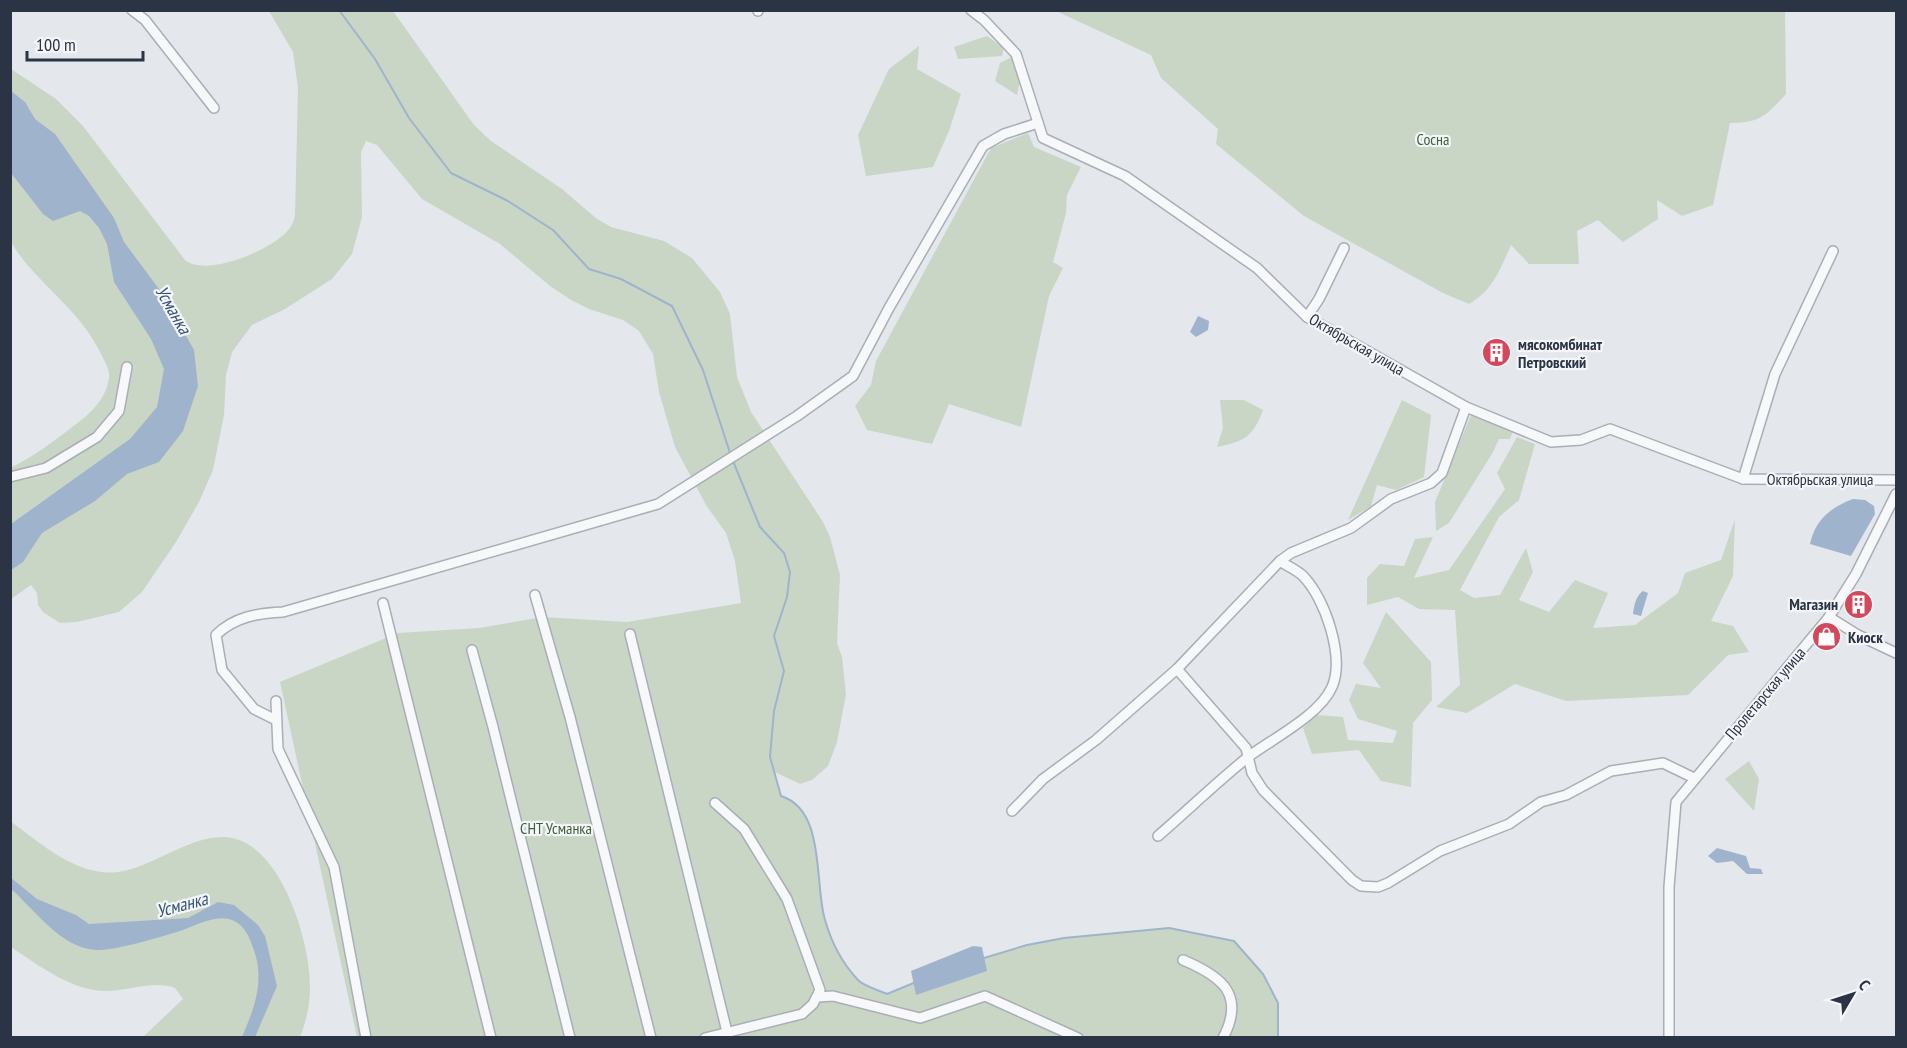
<svg xmlns="http://www.w3.org/2000/svg" width="1907" height="1048" font-family="'PT Sans Narrow',sans-serif">
<style>
.green{fill:#c9d6c5}
.water{fill:#9fb4cc}
.lines{fill:none;stroke-linecap:round;stroke-linejoin:round}
.stream{stroke:#9fb4cc;stroke-width:2}
.minor-casing{stroke:#a9aeb7;stroke-width:12}
.minor{stroke:#f7f8fa;stroke-width:9}
.labels{text-anchor:middle;stroke-width:4.5;stroke-linejoin:round;paint-order:stroke}
.park-label{font-size:16px;fill:#3f6138;stroke:#f4f6f9}
.street-label{font-size:16px;fill:#2b3445;stroke:#f4f6f9}
.poi-label{font-size:16px;font-weight:bold;fill:#2b3445;stroke:#f4f6f9;text-anchor:start}
.water-label{font-size:18px;font-style:italic;fill:#34527a;stroke:#f4f6f9}
</style>
<rect width="100%" height="100%" fill="#e4e7ec"/>
<g class="green">
<path d="M269,11H393L474,125L491,141L562,189L597,219L611,227L664,241L692,258L720,292L730,314L737,377L751,412L823,522L830,537L840,575L837,643L842,657L846,694L837,742L828,766L812,780L800,784L775,772L781,796C825,810 814,883 825,920C831,941 842,964 858,980C865,987 879,990 888,994L931,975L1027,945L1064,938L1169,928L1234,941L1263,974L1278,1003V1038L357,1037L280,682L398,633L479,628L543,617L627,622L741,603L735,561L726,533L706,505L675,447L659,392L653,354L639,331L623,320L589,309L571,300L550,286L500,244L422,199L377,145L366,141L361,152L362,217L352,254L332,279L285,309L252,325L232,352L226,375L224,415L213,470L199,502L176,542L142,592L119,612L77,622L60,623L43,612L38,605L37,593L31,585L11,599L10,468C34,457 55,440 75,425C91,413 107,398 109,377C110,370 105,362 102,356C80,308 36,284 11,242V69L56,99L83,126L185,260C207,278 274,249 289,229C292,226 294,220 295,216L298,88L293,52Z"/>
<path d="M1056,11H1785L1786,94C1766,116 1760,123 1730,123L1713,205L1682,216L1657,200L1658,219L1623,242L1598,220L1577,231L1579,264H1529L1511,245C1500,270 1493,290 1469,304L1443,293L1304,216L1216,144L1218,129L1161,78L1151,55Z"/>
<polygon points="987,36 1004,48 1002,56 958,59 954,47"/>
<polygon points="919,46 917,69 961,94 949,131 933,167 866,176 858,135 889,69"/>
<polygon points="1012,57 1020,81 1017,95 995,81 1000,63"/>
<polygon points="1028,133 1034,147 1081,167 1067,195 1066,213 1053,262 1063,268 1049,296 1021,427 949,404 932,444 867,430 855,406 871,385 876,361 991,148"/>
<path d="M1220,400H1244L1263,410C1253,437 1245,441 1217,447L1223,428Z"/>
<polygon points="1402,400 1431,415 1424,477 1396,490 1377,485 1371,506 1348,520"/>
<polygon points="1471,415 1513,431 1510,439 1499,439 1493,452 1449,523 1436,531 1435,502"/>
<polygon points="1517,437 1535,444 1519,500 1499,517 1460,590 1474,598 1500,595 1526,548 1533,572 1519,600 1549,612 1575,580 1608,593 1593,628 1635,625 1678,593 1685,573 1721,560 1735,519 1733,576 1711,621 1733,626 1749,652 1728,655 1688,695 1566,701 1515,684 1467,713 1436,707 1460,685 1455,610 1419,609 1398,597 1367,605 1367,578 1380,564 1404,566 1415,539 1433,537 1414,578 1449,570 1505,489 1497,473"/>
<polygon points="1386,612 1431,662 1432,700 1413,723 1411,787 1381,781 1359,750 1312,754 1303,728 1317,715 1343,717 1348,740 1393,743 1397,731 1358,719 1349,700 1356,684 1381,688 1363,663"/>
<polygon points="1749,761 1759,779 1754,811 1725,779"/>
<path d="M10,821C38,841 66,867 101,872C142,878 181,837 223,837C280,837 311,943 310,988C310,1005 306,1022 300,1037H143L183,999L175,988C154,980 129,991 106,991C72,991 38,965 11,947Z"/>
</g>
<g class="water">
<polygon points="11,91 25,102 35,119 55,134 114,218 124,242 162,293 194,350 198,386 183,431 159,462 127,474 95,501 42,533 23,562 11,570 11,524 130,439 157,407 164,369 151,339 114,282 107,244 99,228 89,216 80,211 53,221 43,214 11,173"/>
<polygon points="1198,316 1209,321 1208,330 1196,337 1190,332"/>
<path d="M1853,499L1865,500L1874,506L1875,514L1851,556L1810,544C1815,520 1831,507 1853,499Z"/>
<path d="M1643,591L1648,593L1641,616L1633,614C1634,605 1636,596 1643,591Z"/>
<polygon points="1717,848 1746,856 1750,868 1761,869 1763,874 1747,874 1733,861 1717,863 1708,856"/>
<path d="M10,877L37,899L76,915L89,924L188,918L218,902L234,905L258,925L265,936L277,986L255,1037H242C255,1006 266,979 252,945C248,934 243,923 229,919C214,915 194,926 180,931C160,937 115,951 95,950C60,947 35,910 11,889Z"/>
<polygon points="973,946 982,947 987,971 916,995 911,971"/>
</g>
<g class="lines">
<g class="stream">
<polyline points="339,10 375,59 409,118 451,173 508,201 553,230 589,269 621,279 672,306 703,370 731,456"/>
<path d="M733,461L760,527L784,553L790,572L787,597L774,636L784,671L774,711L770,757L781,796C826,810 814,883 825,920C831,941 842,963 858,980C865,987 879,990 887,994L916,982"/>
<polyline points="984,958 1027,945 1064,938 1169,928 1234,941 1263,974 1278,1003 1278,1038"/>
</g>
<defs>
<g id="minor">
<polyline points="132,10 145,20 214,108"/>
<polyline points="971,10 984,20 1016,54 1043,138 1125,176 1257,268 1307,317 1466,407 1551,442 1581,440 1610,429 1743,479 1896,480"/>
<polyline points="758,11 758,10"/>
<polyline points="1307,317 1319,299 1344,248"/>
<polyline points="10,477 46,468 97,437 119,411 127,367"/>
<polyline points="1743,479 1775,374 1833,251"/>
<polyline points="535,595 570,717 651,1038"/>
<polyline points="383,603 491,1038"/>
<polyline points="1829,617 1858,635 1896,653"/>
<polyline points="630,634 727,1032"/>
<polyline points="472,650 493,727 570,1038"/>
<polyline points="1177,669 1246,748 1252,773 1263,790 1352,880 1361,886 1378,887 1388,883 1440,851 1509,824 1541,802 1566,795 1611,771 1663,763 1694,778"/>
<polyline points="276,701 278,749 334,867 366,1038"/>
<path d="M276,720L254,709L222,670L216,635C234,617 258,613 283,612L658,504L797,416L853,376L889,308L983,146L1004,134L1038,123"/>
<polyline points="1012,811 1043,779 1096,740 1177,669 1280,561 1291,553 1351,528 1391,499 1431,483 1442,473 1466,407"/>
<path d="M1158,836C1188,810 1217,782 1248,757C1272,739 1320,715 1332,687C1345,657 1325,598 1303,576C1297,570 1287,566 1280,561"/>
<path d="M1183,960C1221,976 1246,994 1223,1038"/>
<polyline points="817,997 833,996 920,1018 985,996 1078,1038"/>
<polyline points="705,1038 802,1014 813,1004 820,990 787,899 744,829 715,803"/>
<polyline points="1669,1038 1669,887 1676,802 1829,617 1856,574 1896,494"/>
</g>
</defs>
<use href="#minor" class="minor-casing"/>
<use href="#minor" class="minor"/>
</g>
<defs>
<symbol id="building-disc" viewBox="-11 -11 22 22"><circle r="9.5" fill="#d1495b" stroke="#f4f6f9"/><path d="M-4-6H4V6H1V3H-1V6H-4ZM-2.5-4.3h1.7v1.8h-1.7ZM.8-4.3h1.7v1.8H.8ZM-2.5-1h1.7V.8h-1.7ZM.8-1h1.7V.8H.8Z" fill="#fff"/></symbol>
<symbol id="shop-disc" viewBox="-11 -11 22 22"><circle r="9.5" fill="#d1495b" stroke="#f4f6f9"/><path d="M-5-2.5h2.3a2.7 3.5 0 0 1 5.4 0H5L5.5 6h-11ZM-1.5-2.5h3a1.5 2.3 0 0 0-3 0Z" fill="#fff"/></symbol>
</defs>
<g fill-rule="evenodd">
<use href="#building-disc" x="1480" y="336" width="33" height="33"/>
<use href="#building-disc" x="1842" y="588" width="33" height="33"/>
<use href="#shop-disc" x="1810" y="620" width="33" height="33"/>
</g>
<g class="labels">
<g class="park-label">
<text x="1433" y="145">Сосна</text>
<text x="556" y="834">СНТ Усманка</text>
</g>
<g class="street-label">
<text transform="translate(1357 344) rotate(30)" y="6">Октябрьская улица</text>
<text x="1820" y="485">Октябрьская улица</text>
<text transform="translate(1765 693) rotate(-50)" y="6">Пролетарская улица</text>
</g>
<g class="poi-label">
<text x="1518" y="350">мясокомбинат<tspan x="1518" dy="18">Петровский</tspan></text>
<text x="1838" y="610" text-anchor="end">Магазин</text>
<text x="1848" y="643">Киоск</text>
</g>
<g class="water-label">
<text transform="translate(173 310) rotate(60)" y="6">Усманка</text>
<text transform="translate(182 905) rotate(-15)" y="6">Усманка</text>
</g>
</g>
<rect width="1907" height="1048" fill="none" stroke="#2b3445" stroke-width="24"/>
<g transform="translate(1853 994) rotate(51)" stroke="#f4f6f9" stroke-width="4.5" paint-order="stroke">
<path d="M0-4.5L10 22L0 15L-10 22Z" fill="#2b3445"/>
<text y="-9" font-size="16" font-weight="bold" text-anchor="middle" fill="#2b3445">С</text>
</g>
<path d="M27 51v9h116v-9" fill="none" stroke="#2b3445" stroke-width="3"/>
<text x="36" y="51" font-size="18" fill="#2b3445" stroke="#f4f6f9" stroke-width="4.5" paint-order="stroke">100 m</text>
</svg>
